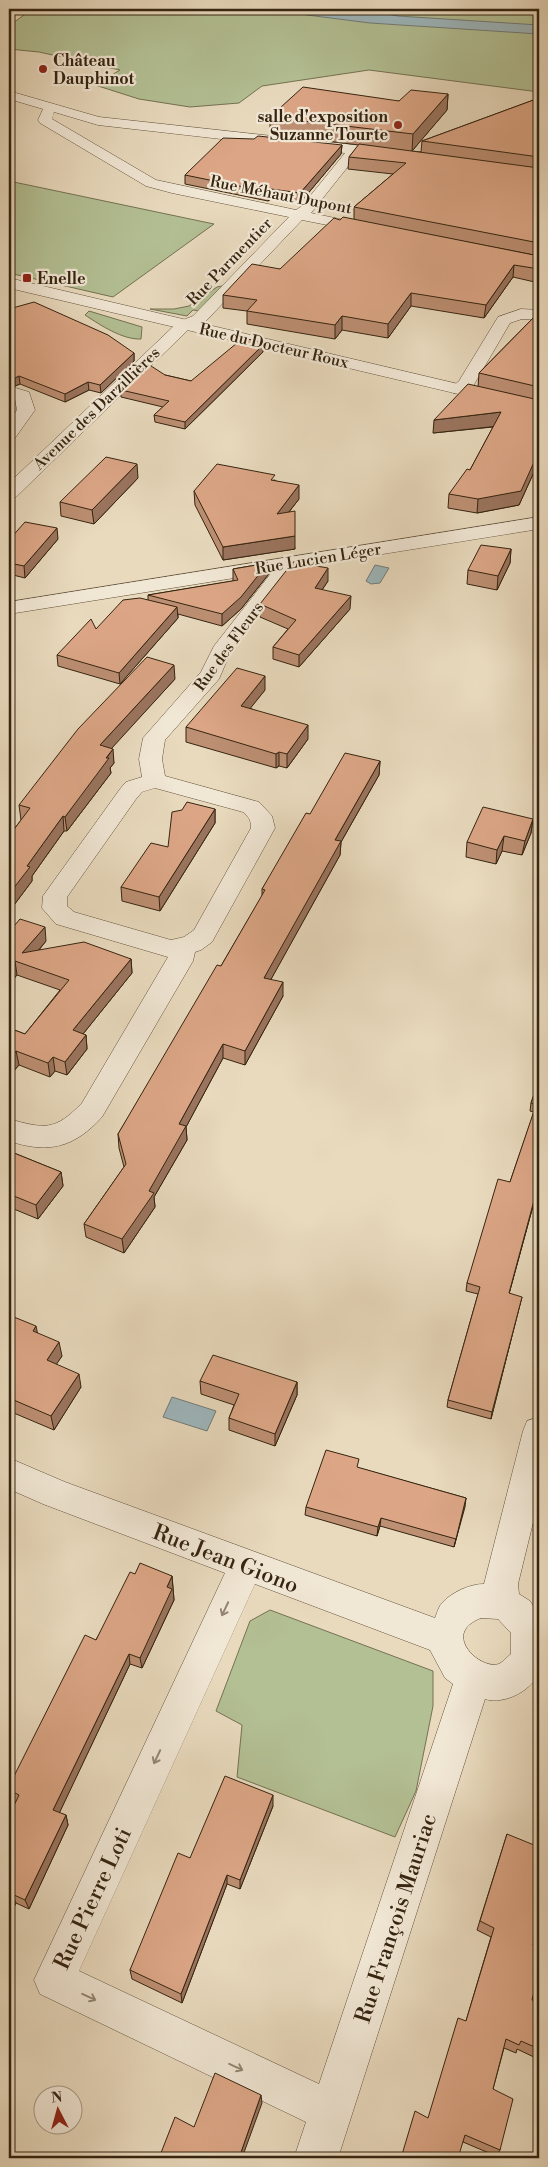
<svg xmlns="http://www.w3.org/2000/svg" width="548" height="2167" font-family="'Libre Bodoni',serif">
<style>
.green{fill:#b3c094;stroke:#747252}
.water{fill:#9db7bd;stroke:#737c78}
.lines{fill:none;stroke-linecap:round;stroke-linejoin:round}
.minor-casing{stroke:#62523c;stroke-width:1}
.tertiary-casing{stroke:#62523c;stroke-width:1}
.minor{fill:#f1e7d5;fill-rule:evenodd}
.tertiary{fill:#f1e7d5;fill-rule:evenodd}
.wall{fill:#bd8f73;stroke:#352410}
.shaded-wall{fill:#9a745e;stroke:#352410}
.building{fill:#dca686;stroke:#352410}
.oneway{stroke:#938672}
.poi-dot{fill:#8f2418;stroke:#f1e7d5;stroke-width:2}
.labels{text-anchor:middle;stroke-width:4.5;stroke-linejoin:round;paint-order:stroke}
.far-poi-label{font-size:16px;font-weight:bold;fill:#352410;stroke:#f1e7d5;text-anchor:start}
.far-street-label{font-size:16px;fill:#352410;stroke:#f1e7d5}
.near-street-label{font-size:22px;fill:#352410;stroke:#f1e7d5}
</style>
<rect width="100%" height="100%" fill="#e9dabe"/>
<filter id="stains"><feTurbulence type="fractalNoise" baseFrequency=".004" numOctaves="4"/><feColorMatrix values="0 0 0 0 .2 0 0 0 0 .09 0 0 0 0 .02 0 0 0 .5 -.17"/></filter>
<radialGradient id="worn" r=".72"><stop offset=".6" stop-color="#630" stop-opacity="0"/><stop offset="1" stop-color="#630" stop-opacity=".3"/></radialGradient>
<g class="green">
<polygon points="32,9 539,9 539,92 369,70 262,86 239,103 190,107 139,99 95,85 120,70 39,52 9,49 9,26"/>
<polygon points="9,181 214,224 113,297 9,273"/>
<polygon points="222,286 199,311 193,310 187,316 150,309 174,309 189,306 217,287"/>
<path d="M89,311L142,327L141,339C123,340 100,325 85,315Z"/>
<polygon points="270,1610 433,1671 433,1706 416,1791 395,1837 237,1777 242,1725 216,1711 250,1621"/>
</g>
<g class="water">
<polygon points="278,9 339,12 336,9 357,9 398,16 539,25 539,34 370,23 307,15"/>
<polygon points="375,565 389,568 380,583 371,584 366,581"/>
<polygon points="172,1397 216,1411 207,1431 163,1417"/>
</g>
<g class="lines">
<defs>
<g id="minor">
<path d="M9,91L99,117L355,145L392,150L399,154L392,158L358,154L311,213L373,226L375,229L373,232L368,233L302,220L205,322L190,328L16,497L9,499V483L178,322L193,316L289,217L172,193L146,186L40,123L38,120L43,109L9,99ZM54,112L98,125L345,153L302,206L296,210L156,180L52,119Z"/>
<polygon points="521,309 539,310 539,320 522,319 510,323 472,388 465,393 453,393 450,389 459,381 498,317"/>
<polygon points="9,386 29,392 35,410 15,438 9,439 9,422 17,410 15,399 9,397"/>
<path d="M539,517V529L295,568L231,651L219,679L165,740L162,759L165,776L259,802L272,816L275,828L212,942L201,950L195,952L193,961L102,1117C74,1148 48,1154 9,1141V1119C45,1129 55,1131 82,1103L168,957L56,924L42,908L43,896L120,789L126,782L142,777L139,759L143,738L201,672L214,646L272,572L9,614V602ZM155,788L243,812C249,817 251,820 251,828L194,930L184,937L171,940L74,912L67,906V897L136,799L142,792Z"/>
<path d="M539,1417V1498L518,1584L519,1594L530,1601L539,1615V1673C531,1691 504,1705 485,1699L338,2158H294L306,2122L40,1994L34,1980L225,1573L43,1504L9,1489V1458L65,1482L435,1618C437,1613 439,1606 442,1603C452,1592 470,1584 484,1584L523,1431L527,1421ZM255,1584L430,1650L445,1678L453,1684L319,2084L79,1971ZM481,1618L498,1619L511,1633V1654C507,1657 503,1662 499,1664C483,1669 456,1646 465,1630C468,1624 476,1620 481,1618Z"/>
</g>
<polygon id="tertiary" points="9,278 539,403 539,413 9,288"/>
</defs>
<use href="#minor" class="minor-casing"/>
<use href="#tertiary" class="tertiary-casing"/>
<use href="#minor" class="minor"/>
<use href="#tertiary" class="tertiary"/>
</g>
<g class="wall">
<polygon points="448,94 447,110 412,151 421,152 422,141 539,98 539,256 354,220 354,207 393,174 348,169 349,157 359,145 270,134 270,117 399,101"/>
<polygon points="342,145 341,154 300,203 271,199 268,201 185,184 185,175"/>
<polygon points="539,256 539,283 513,277 484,318 411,306 388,338 342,330 335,339 247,324 247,311 223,308 223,295 280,269"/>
<polygon points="9,309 134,353 134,361 101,393 89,390 65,402 20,384 15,386 10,384 9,386"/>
<polygon points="539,312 539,461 519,505 477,513 448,508 449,494 470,470 493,427 433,433 478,387 479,373"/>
<polygon points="263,352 185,429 155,422 154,415 163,407 121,397 121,390 165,375 191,381"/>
<polygon points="138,478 94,524 61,516 60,502"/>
<polygon points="275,480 299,499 289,512 295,549 223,560 195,505 194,491"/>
<polygon points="58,539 25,578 9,574 9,540"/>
<polygon points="511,549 510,563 497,590 467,584 468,570"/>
<polygon points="268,563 268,575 241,609 222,626 178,614 178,618 120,684 58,666 57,655 96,629 148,600 148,595 233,581 233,569"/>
<polygon points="328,581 322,590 350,609 299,667 273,659 273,647 288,629 260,617 260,604"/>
<polygon points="175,679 111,748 114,763 110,768 111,773 67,831 64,831 32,876 32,881 11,909 9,908 9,836 21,820 19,805"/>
<polygon points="265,690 250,708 308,739 287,768 279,766 276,768 186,742 186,727"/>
<polygon points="380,761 379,775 341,842 340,855 271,979 283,996 245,1065 223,1058 186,1127 187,1140 154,1197 155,1207 124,1253 86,1237 84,1224 124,1167 119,1148 118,1134 221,966 262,896 262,889 310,814"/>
<polygon points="215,809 215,823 160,911 122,901 121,887"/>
<polygon points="533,819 531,833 522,855 502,851 496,864 466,857 467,842"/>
<polygon points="9,932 46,941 39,950 131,959 132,973 83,1034 86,1035 87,1049 67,1075 55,1071 50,1077 19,1065 10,1075 9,1074 9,1028 25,1034 60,990 17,975 9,984"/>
<polygon points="539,1080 539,1184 509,1294 520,1304 491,1419 447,1407 448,1400 478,1294 466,1291 467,1283 510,1182 534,1112 530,1111 531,1103"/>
<polygon points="9,1151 61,1172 63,1186 38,1219 9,1207"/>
<polygon points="9,1315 37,1333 62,1356 56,1364 81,1387 54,1430 9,1411"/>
<polygon points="200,1381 297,1382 297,1395 275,1446 229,1430 229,1418 234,1405 201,1394"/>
<polygon points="359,1468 466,1498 454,1547 380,1526 377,1536 305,1515 306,1507"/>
<polygon points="135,1574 172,1576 174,1600 142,1668 130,1664 59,1813 66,1815 68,1825 29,1909 16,1903 9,1917 9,1816 16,1802 10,1799 9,1795 9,1786"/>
<polygon points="273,1806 240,1889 227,1884 182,2003 132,1979 130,1970 190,1858"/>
<polygon points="507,1834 533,1945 532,2000 539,2003 539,2052 536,2058 517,2049 516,2053 504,2048 493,2089 500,2150 496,2156 463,2142 466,2021 491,1937 477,1930"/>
</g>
<g class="shaded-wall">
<polygon points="448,94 447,110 412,151 413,134"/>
<polygon points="342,145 341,154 300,203 300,193"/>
<polygon points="271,189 271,199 268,201 268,192"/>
<polygon points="514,265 513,277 484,318 486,305"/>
<polygon points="411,293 411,306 388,338 388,324"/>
<polygon points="342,316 342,330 335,339 335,325"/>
<polygon points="263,345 263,352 185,429 185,422"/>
<polygon points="134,353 134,361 101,393 100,385"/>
<polygon points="19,376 20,384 15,386 15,378"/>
<polygon points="88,382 89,390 65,402 65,394"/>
<polygon points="501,412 499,426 433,433 434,420"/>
<polygon points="539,451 539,461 519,505 477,513 478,499"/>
<polygon points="137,464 138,478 94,524 92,510"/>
<polygon points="299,485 299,499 277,527 277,514"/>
<polygon points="57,528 58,539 25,578 24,566"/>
<polygon points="295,536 295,549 223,560 223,547"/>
<polygon points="511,549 510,563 497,590 498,576"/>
<polygon points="268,563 268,575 241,609 222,626 222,614"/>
<polygon points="328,568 328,581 315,600 315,588"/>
<polygon points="351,596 350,609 299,667 299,655"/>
<polygon points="177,607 178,618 120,684 119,673"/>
<polygon points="174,665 175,679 101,760 100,745"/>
<polygon points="265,676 265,690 241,720 241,706"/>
<polygon points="308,725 308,739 287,768 287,754"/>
<polygon points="113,749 114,763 110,768 111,773 67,831 65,817"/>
<polygon points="279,752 279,766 276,768 276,754"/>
<polygon points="380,761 379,775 341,842 340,855 264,992 264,978 335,840"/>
<polygon points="215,809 215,823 160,911 159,897"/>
<polygon points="63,816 64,831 32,876 32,881 11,909 9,894 27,866"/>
<polygon points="533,819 531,833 522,855 525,841"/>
<polygon points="504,836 502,851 496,864 497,850"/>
<polygon points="45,927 46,941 26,965 22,953"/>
<polygon points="131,959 132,973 75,1044 73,1030"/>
<polygon points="15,961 17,975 9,984 9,967"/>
<polygon points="283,982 283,996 245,1065 245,1051"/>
<polygon points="86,1035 87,1049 67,1075 65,1062"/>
<polygon points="223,1044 223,1058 186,1127 187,1140 154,1197 155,1207 124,1253 122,1239 149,1191 179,1124"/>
<polygon points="16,1051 19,1065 10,1075 9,1060"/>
<polygon points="53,1057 55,1071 50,1077 48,1063"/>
<polygon points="61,1172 63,1186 38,1219 36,1205"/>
<polygon points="539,1182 539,1184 507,1301 509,1293"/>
<polygon points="522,1297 520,1304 491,1419 492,1412"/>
<polygon points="36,1326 39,1340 33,1331"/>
<polygon points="59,1342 62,1356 50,1374 47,1360"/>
<polygon points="79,1374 81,1387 54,1430 51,1416"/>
<polygon points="297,1382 297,1395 275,1446 275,1434"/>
<polygon points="466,1498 465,1507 454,1547 456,1539"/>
<polygon points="381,1518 380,1526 377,1536 378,1527"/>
<polygon points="172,1576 174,1600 142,1668 140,1658 167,1587"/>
<polygon points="129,1654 130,1664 56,1820 53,1810"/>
<polygon points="273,1795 273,1806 240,1889 240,1880"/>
<polygon points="66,1815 68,1825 29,1909 25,1900"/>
<polygon points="227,1875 227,1884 182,2003 181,1994"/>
<polygon points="12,1894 16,1903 9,1917 9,1902"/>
<polygon points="261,2095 262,2103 242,2158 239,2158"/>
</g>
<g class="building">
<polygon points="303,87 399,101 411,90 448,94 413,134 270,117"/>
<polygon points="539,98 539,157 422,141"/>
<polygon points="258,136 342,145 300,193 271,189 268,192 185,175 223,138 254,139"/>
<polygon points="359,144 539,168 539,243 354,207 406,163 349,157"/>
<polygon points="343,217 539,256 539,269 514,265 486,305 411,293 388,324 342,316 335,325 247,311 257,300 223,295 252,264 280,269 334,218 340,220"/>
<polygon points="34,302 108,335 134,353 100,385 88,382 65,394 19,376 15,378 9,377 9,309"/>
<polygon points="539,312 539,387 479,373"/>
<polygon points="243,338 261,342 263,345 185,422 154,415 169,401 121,390 148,364 165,375 191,381"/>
<polygon points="468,384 539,400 539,451 521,491 478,499 449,494 467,469 470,470 501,412 434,420"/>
<polygon points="106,457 137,464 92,510 60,502"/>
<polygon points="217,464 275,475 271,480 299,485 277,514 295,511 295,536 223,547 194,491"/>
<polygon points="25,522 57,528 24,566 9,563 9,540"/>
<polygon points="481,545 511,549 498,576 468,570"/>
<polygon points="293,562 328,568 315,588 351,596 299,655 273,647 296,620 260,604"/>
<polygon points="268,563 241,597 222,614 148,595 238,580 233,569"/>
<polygon points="140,598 177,607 119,673 57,655 91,619 96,629 123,600"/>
<polygon points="147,657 174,665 100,745 113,749 106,758 109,758 65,817 63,816 27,866 30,867 9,894 9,836 30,808 19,805 78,729"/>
<polygon points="237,668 265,676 241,706 308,725 287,754 279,752 276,754 186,727"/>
<polygon points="345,753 380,761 335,840 341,841 264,978 283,982 245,1051 223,1044 179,1124 186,1126 149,1191 154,1193 122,1239 84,1224 126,1164 118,1134 217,965 221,966 265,890 262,889 306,813 310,814"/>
<polygon points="187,802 215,809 159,897 121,887 151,843 168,847 172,812 182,810"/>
<polygon points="483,807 533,819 525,841 504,836 497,850 467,842"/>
<polygon points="20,919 45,927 22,953 84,942 131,959 73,1030 86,1035 65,1062 53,1057 48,1063 16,1051 9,1060 9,1028 25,1034 69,980 15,961 9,967 9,932"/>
<polygon points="539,1080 539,1182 509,1293 522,1297 492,1412 448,1400 480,1287 467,1283 498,1179 510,1182 536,1105 531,1103"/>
<polygon points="9,1151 61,1172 36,1205 9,1194"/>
<polygon points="9,1315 36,1326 33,1331 59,1342 47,1360 79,1374 51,1416 9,1398"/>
<polygon points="213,1355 297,1382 275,1434 229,1418 239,1394 200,1381"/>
<polygon points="326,1450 359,1459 357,1467 466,1498 456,1539 381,1518 378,1527 306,1507"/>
<polygon points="140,1563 172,1576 167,1587 172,1589 140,1658 129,1654 53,1810 66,1815 25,1900 12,1894 9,1902 9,1816 19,1795 9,1790 9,1786 85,1635 96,1640 130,1572 135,1574"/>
<polygon points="225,1776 273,1795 240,1880 227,1875 181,1994 130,1970 178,1853 190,1858"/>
<polygon points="507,1834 539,1847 539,1924 533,1945 539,1947 539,1972 532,2000 539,2003 539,2049 521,2041 519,2045 506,2039 493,2089 513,2099 500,2150 465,2135 458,2158 401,2158 415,2111 428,2118 458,2018 466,2021 494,1928 480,1921"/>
<polygon points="215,2073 261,2095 239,2158 159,2158 175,2117 194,2127"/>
</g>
<defs><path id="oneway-shaft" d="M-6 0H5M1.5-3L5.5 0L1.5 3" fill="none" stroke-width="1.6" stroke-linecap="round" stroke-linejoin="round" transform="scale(1.25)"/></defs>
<g class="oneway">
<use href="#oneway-shaft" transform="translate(225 1609) rotate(115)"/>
<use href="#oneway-shaft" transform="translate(157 1757) rotate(115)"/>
<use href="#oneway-shaft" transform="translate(89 1997) rotate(25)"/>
<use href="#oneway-shaft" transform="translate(236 2067) rotate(25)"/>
</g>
<g class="poi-dot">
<circle cx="43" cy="69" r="5"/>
<circle cx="398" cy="125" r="5"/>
<rect x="22" y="273" width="10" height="10" rx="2.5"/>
</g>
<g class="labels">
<g class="far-poi-label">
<text x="53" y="66">Château<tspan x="53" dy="18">Dauphinot</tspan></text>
<text x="388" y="122" text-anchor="end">salle d'exposition<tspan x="388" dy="18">Suzanne Tourte</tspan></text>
<text x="37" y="284">Enelle</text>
</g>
<g class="far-street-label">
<text transform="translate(281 194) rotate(11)" y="6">Rue Méhaut Dupont</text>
<text transform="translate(229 261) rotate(-46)" y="6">Rue Parmentier</text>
<text transform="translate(274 345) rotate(13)" y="6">Rue du Docteur Roux</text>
<text transform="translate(96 408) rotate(-44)" y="6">Avenue des Darzillières</text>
<text transform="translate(318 558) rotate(-9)" y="6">Rue Lucien Léger</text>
<text transform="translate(228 646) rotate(-54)" y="6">Rue des Fleurs</text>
</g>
<g class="near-street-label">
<text transform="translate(226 1558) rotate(21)" y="8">Rue Jean Giono</text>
<text transform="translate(92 1898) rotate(-65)" y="8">Rue Pierre Loti</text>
<text transform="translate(395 1918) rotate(-72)" y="8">Rue François Mauriac</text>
</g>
</g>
<rect width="548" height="2167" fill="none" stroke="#e9dabe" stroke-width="30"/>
<rect x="10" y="10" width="528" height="2147" fill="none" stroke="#352410" stroke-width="2.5"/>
<rect x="15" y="15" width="518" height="2137" fill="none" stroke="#352410"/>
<g transform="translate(58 2110) rotate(354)"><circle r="24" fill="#f1e7d5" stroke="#a69986"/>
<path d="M0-4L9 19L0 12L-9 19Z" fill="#8f2418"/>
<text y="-8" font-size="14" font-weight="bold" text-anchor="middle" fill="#352410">N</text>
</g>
<rect width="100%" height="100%" filter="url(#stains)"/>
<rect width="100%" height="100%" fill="url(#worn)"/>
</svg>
